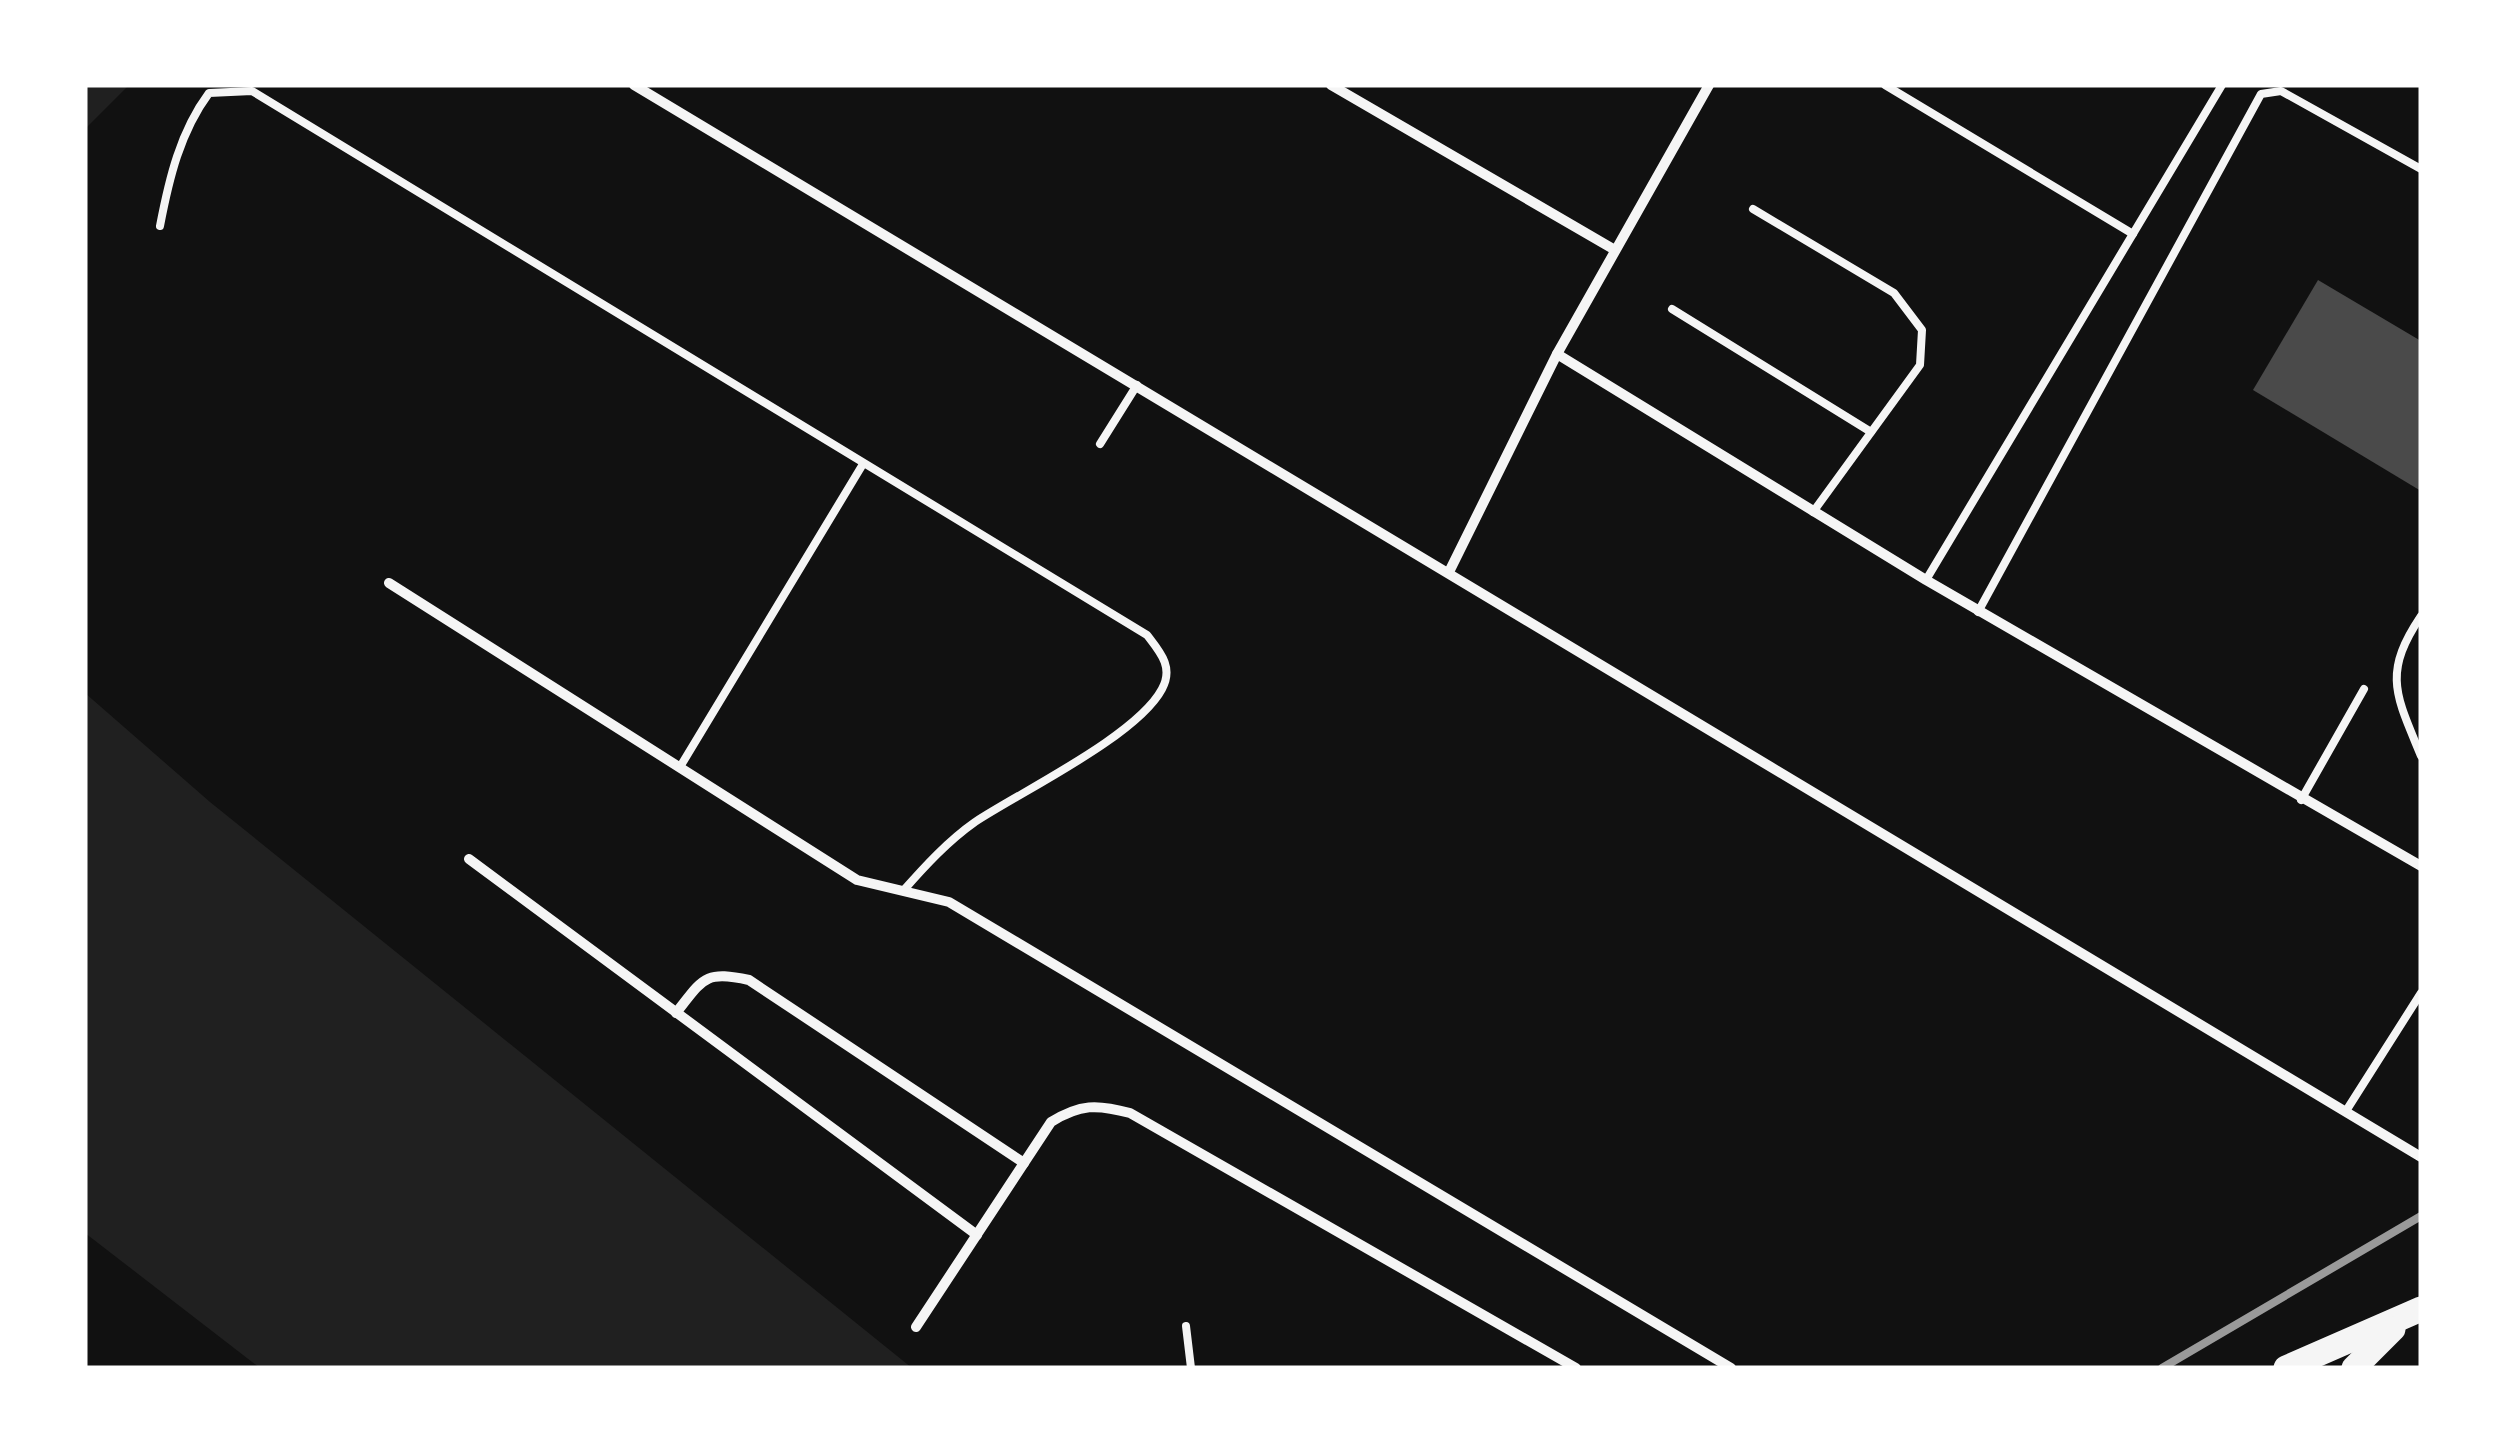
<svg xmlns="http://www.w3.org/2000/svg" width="2506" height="1453" font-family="'Space Grotesk',sans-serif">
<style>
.green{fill:#202020}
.building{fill:#4a4a4a}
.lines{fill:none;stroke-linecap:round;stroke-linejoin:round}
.service{stroke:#f5f5f5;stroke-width:8}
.minor{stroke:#f5f5f5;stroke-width:10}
.primary{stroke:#f5f5f5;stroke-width:25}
.rail{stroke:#9a9a9a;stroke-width:8}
</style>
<rect width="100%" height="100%" fill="#111"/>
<g class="green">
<polygon points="85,85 129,85 85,129"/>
<polygon points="85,693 210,802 912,1368 260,1368 85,1233"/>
</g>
<polygon class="building" points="2318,280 2421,341 2421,491 2253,390"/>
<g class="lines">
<g class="service">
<polyline points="1885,85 2133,234"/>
<polyline points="1753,209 1894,293 1922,330 1920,365 1813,512"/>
<path d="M160,226C169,179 180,132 209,93L252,91L1147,635C1160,652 1174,667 1162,689C1137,736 1022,791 975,822C948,841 925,866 903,891"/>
<polyline points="1672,309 1871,432"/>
<polyline points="1100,444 1137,385"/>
<polyline points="1926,580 2222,85"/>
<polyline points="1978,612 2261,94 2281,91 2421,169"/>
<path d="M2421,616C2382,674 2396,695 2421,756"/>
<polyline points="680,767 863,464"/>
<polyline points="2301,800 2364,689"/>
<polyline points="2346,1111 2421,993"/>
<polyline points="1186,1326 1191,1368"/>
</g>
<g class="minor">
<polyline points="634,85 2421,1157"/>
<polyline points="1331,85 1615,250"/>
<polyline points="1557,354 1926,580 2421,866"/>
<polyline points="1449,572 1557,354 1709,85"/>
<polyline points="389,583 857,880 949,902 1731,1368"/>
<polyline points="469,859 977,1235"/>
<path d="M676,1013C703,979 704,970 749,980L1024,1163"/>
<path d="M916,1327L1051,1122C1080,1104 1097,1104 1130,1113L1576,1368"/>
</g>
<g class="primary">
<polyline points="2286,1368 2421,1309"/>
<polyline points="2354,1368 2393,1329"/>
</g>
<polyline class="rail" points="2162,1368 2421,1216"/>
</g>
<rect width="2506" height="1453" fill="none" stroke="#ffffff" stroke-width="175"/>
</svg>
